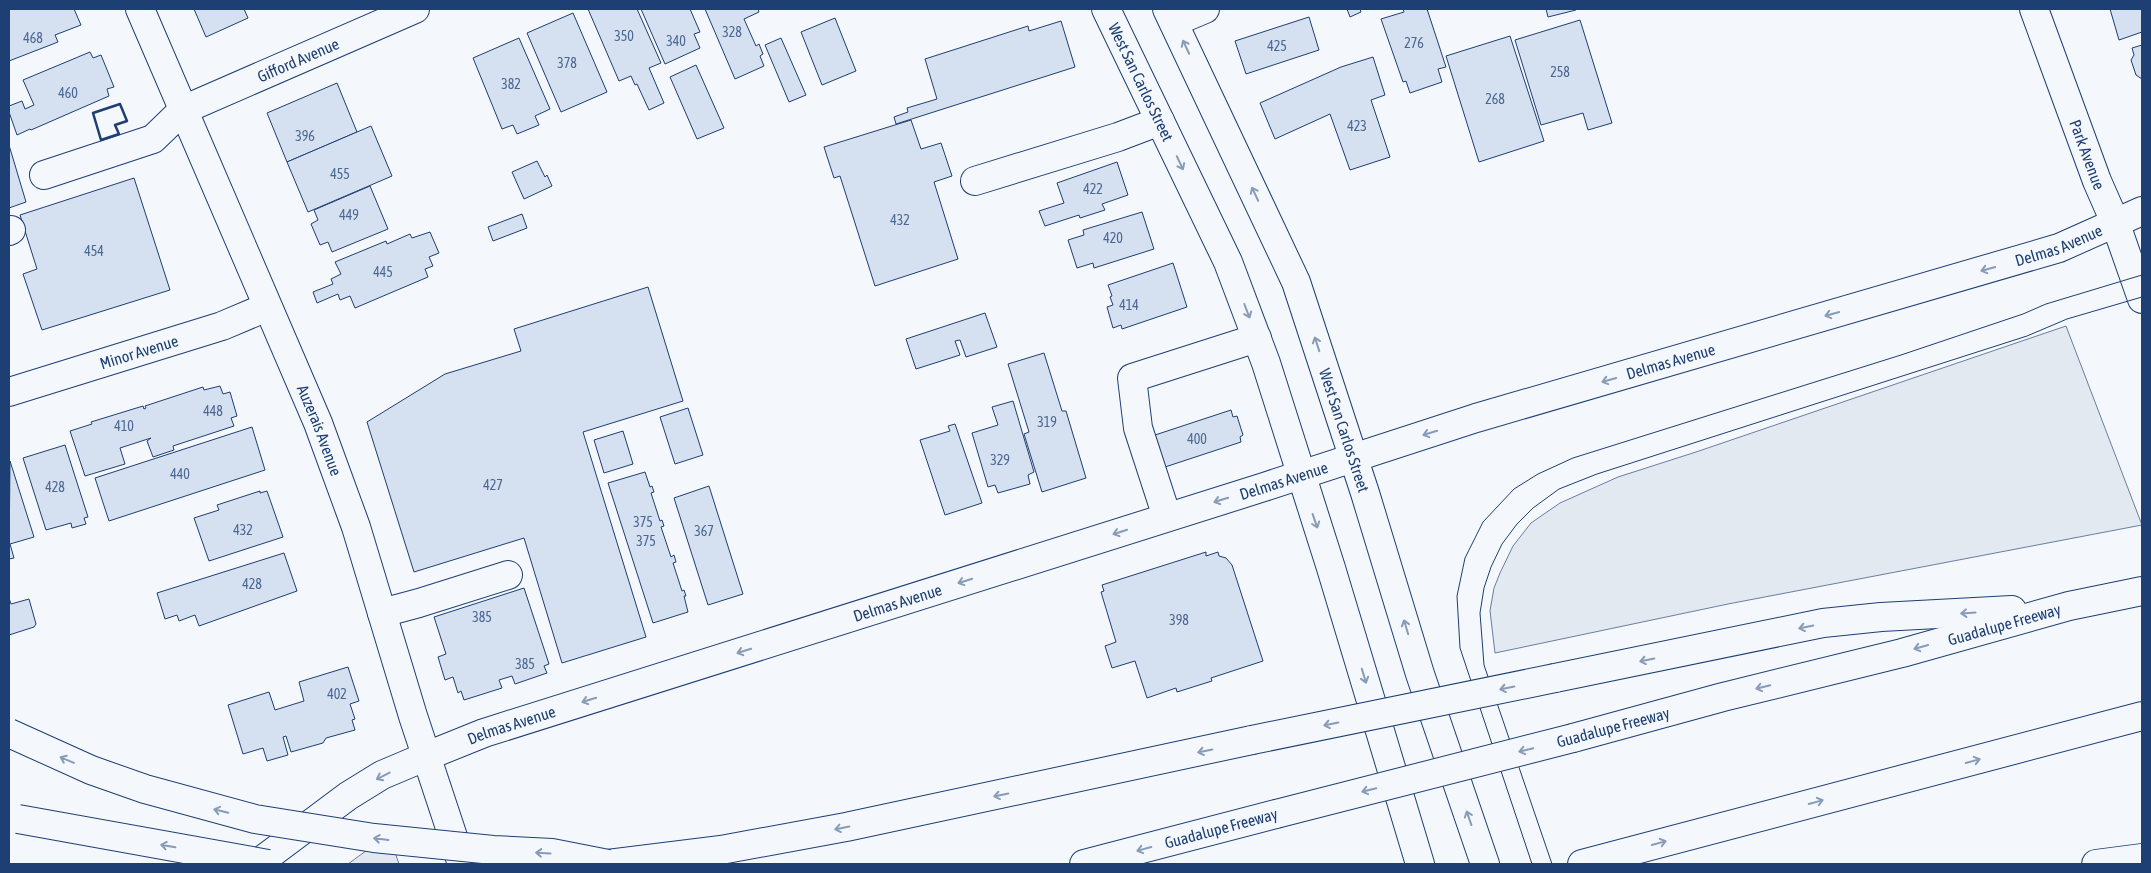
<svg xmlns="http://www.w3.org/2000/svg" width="2151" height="873" font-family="'Asap Condensed',sans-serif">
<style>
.green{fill:#e3e9f0;stroke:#687fa3}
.parking{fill:#e3e8f0;stroke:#687fa3}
.building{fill:#d5e0f0;stroke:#1d3f73}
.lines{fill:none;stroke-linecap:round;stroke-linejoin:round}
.minor-casing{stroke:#1d3f73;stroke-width:30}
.major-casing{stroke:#1d3f73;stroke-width:30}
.highway-casing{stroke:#1d3f73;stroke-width:30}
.minor{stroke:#f4f7fb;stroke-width:28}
.major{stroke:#f4f7fb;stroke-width:28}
.highway{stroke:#f4f7fb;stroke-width:28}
.tram{stroke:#1d3f73;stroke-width:1}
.highway-bridge-casing{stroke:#1d3f73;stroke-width:30;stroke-linecap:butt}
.highway-bridge{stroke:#f4f7fb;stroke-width:28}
.wall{stroke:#1d3f73;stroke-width:2.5}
.oneway{stroke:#889bb7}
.labels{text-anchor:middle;stroke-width:4;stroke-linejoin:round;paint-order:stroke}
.number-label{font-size:14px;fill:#4b6792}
.street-label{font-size:16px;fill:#1d3f73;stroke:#f4f7fb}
</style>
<rect width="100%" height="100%" fill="#f4f7fb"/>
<polygon class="green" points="2066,326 2142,525 1728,604 1495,653 1490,611 1494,588 1500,573 1513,546 1531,523 1560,503 1618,477 1696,452"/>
<polygon class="parking" points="389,834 399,864 348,864"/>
<g class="building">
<polygon points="9,9 74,9 81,25 55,35 58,42 9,61"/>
<polygon points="194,9 244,9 248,18 206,37"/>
<polygon points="588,9 637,9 661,63 649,68 664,103 649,110 637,84 635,85 631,76 619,81"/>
<polygon points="641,9 690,9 700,32 694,34 700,48 665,64"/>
<polygon points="705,9 758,9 759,12 744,19 756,46 759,44 763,54 760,56 764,66 735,79"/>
<polygon points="1347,9 1360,9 1361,12 1350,17"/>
<polygon points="1403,9 1427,9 1446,67 1438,69 1442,82 1410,93 1406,81 1403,82 1381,19 1404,12"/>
<polygon points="1546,9 1576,9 1576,10 1548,17"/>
<polygon points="2110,9 2142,9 2142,32 2119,40"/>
<polygon points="573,13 607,92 561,112 527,33"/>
<polygon points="1309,17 1319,50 1246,74 1235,41"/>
<polygon points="835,18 856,71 822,85 801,32"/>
<polygon points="1580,20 1612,123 1588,130 1583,113 1541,125 1515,40"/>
<polygon points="1061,21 1075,67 896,124 894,117 908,112 907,108 937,99 925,59 1028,26 1029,31"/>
<polygon points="1510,36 1544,141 1479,162 1446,56"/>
<polygon points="519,38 550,109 535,116 539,125 517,134 513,125 502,129 473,58"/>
<polygon points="781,38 806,95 789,102 765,45"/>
<polygon points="2142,45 2142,79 2136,75 2131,60 2134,55 2132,48"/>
<polygon points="90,52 93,58 101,55 114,87 107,89 109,96 31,130 30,129 17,135 9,112 9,106 22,101 25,109 34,105 23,80"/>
<polygon points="1373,57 1385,95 1371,100 1390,157 1350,170 1330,114 1275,139 1260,103 1341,67"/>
<polygon points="696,65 724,128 697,139 670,77"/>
<polygon points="337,83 357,132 287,162 267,113"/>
<polygon points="911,120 921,149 941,143 952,176 934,182 958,259 875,286 840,176 834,178 824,147"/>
<polygon points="371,126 392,176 308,212 287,162"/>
<polygon points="9,145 26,202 9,208"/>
<polygon points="537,161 545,177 547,175 552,186 524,199 512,172"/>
<polygon points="1117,162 1128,195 1102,204 1105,210 1080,218 1079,215 1045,226 1039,211 1064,203 1057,183"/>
<polygon points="134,178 170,290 42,330 23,274 37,269 20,215"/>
<polygon points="370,186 388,229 332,252 328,242 320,245 311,224 318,220 314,210"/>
<polygon points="1142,212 1154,249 1094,268 1093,263 1077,268 1068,240 1084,235 1083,230"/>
<polygon points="522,214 527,228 493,241 488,227"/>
<polygon points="430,232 439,253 429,257 433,266 425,269 428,277 355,308 350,296 340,300 338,294 317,303 313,292 333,284 331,279 341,274 335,262 386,241 387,244 410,234 412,238"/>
<polygon points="1173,263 1187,307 1122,329 1121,325 1113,328 1107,307 1113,305 1110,297 1112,296 1108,285"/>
<polygon points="648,287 683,401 583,432 646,637 562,663 524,538 414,572 367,422 445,374 521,351 514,329"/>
<polygon points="985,313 997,347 966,357 960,340 955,341 960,355 916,369 906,339"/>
<polygon points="1044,353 1062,411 1066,411 1086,478 1042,492 1024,434 1029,432 1008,364"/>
<polygon points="220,386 223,394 230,392 237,416 231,418 234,426 173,446 174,450 153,457 147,441 151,438 120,448 125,464 85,476 70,431 92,424 91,422 143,406 144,409 146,408 145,406 203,387 204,390"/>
<polygon points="1013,401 1034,472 1028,475 1030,484 998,493 995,485 988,487 972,433 998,425 992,407"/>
<polygon points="688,408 703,455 675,464 660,417"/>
<polygon points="1231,410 1233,417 1237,416 1243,435 1240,437 1241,442 1162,468 1152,436"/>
<polygon points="955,424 982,503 945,515 920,440 950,431 948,426"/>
<polygon points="252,427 265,470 109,521 95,478"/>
<polygon points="623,431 633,464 604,473 594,440"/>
<polygon points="65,445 88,517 84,518 86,524 72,528 71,523 46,530 23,458"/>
<polygon points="10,461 34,537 10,544 14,558 9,559"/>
<polygon points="645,472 650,487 652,486 654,492 651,493 660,521 662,520 664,526 661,527 671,557 674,555 676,562 673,563 682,591 684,590 686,596 684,596 688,612 653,623 608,483"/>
<polygon points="709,486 743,594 708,605 674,498"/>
<polygon points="260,491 260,493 267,491 283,537 209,561 194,518 219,510 217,505"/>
<polygon points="1206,552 1206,556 1218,552 1219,556 1226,558 1232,565 1263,661 1211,678 1212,681 1177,692 1176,688 1147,698 1135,661 1112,668 1105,646 1116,642 1101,592 1104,591 1102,585"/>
<polygon points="284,553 297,591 199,626 195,615 179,621 177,615 165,619 157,593"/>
<polygon points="524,588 549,664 544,666 547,673 515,684 512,676 499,680 502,688 464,700 461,691 458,693 453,677 445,680 438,657 446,654 434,617"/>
<polygon points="9,598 11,604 29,599 36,624 34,627 9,635"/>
<polygon points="348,667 359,701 350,704 355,719 352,720 355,730 326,738 323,743 291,752 286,736 283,737 288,755 267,761 263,748 243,754 228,705 269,692 275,710 304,701 299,682"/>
</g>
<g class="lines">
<defs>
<g id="minor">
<path id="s1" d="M140,9L318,423L356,527L413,716L462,864"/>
<polyline points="1174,22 1205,9"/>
<path id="s2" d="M44,175L153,139L183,110L415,9"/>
<polyline points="975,181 1118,137 1160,121"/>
<polyline points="9,231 11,230"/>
<path id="s3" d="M9,392L222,326L267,307"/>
<polyline points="1167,517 1138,428 1132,378 1257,338"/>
<polyline points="382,613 419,603 508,575"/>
</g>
<g id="major">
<path id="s4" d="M1106,9L1228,262L1266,363L1331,568L1420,864"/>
<path id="s5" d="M1167,9L1296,282L1365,493L1420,674L1485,864"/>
<path id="s6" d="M2034,9L2097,181L2115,222L2142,299"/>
<path id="s7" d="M427,756L484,733L1264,487L1476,418L2059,248L2142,211"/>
</g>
<g id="highway">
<polyline points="1555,678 1823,623 1881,617 2012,610"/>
<path id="s8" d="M1573,738L1723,697L1902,653L2069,606L2142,591"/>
<polyline points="257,864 348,796 382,775 427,756"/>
<polyline points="608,864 721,850 846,827 1252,740"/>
<polyline points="1084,864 1276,814"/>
<polyline points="1582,864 2142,716"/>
<polyline points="2096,864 2142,858"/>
</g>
</defs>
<use href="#minor" class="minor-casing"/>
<use href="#major" class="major-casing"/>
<use href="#highway" class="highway-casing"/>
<use href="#minor" class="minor"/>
<use href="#major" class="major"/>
<use href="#highway" class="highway"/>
<g class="tram">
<polyline points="1532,864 1460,648 1457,596 1465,558 1483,522 1514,489 1538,474 1573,458 1901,355 2023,314 2046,304 2142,275"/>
<polyline points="1552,864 1484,665 1480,613 1484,588 1491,567 1502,544 1517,524 1533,508 1559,489 1597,474 2027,336 2067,319 2142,297"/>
</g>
<defs>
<g id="highway-bridge">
<polyline points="9,733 91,770 145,789 255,819 374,838 493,850 552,853 608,864"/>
<polyline points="1252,740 1555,678"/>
<polyline points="1276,814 1573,738"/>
<polyline points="18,819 268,864"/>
</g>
</defs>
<use href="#highway-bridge" class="highway-bridge-casing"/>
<use href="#highway-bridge" class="highway-bridge"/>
<polygon class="wall" points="120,104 127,121 115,125 119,134 101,140 93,113"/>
</g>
<defs><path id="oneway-shaft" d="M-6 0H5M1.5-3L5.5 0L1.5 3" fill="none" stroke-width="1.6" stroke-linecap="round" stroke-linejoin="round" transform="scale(1.25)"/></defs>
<g class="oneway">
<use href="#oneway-shaft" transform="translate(1186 47) rotate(-115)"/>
<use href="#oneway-shaft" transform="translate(1180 163) rotate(65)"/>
<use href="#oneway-shaft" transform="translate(1255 194) rotate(-115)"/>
<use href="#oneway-shaft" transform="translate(1988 269) rotate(164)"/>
<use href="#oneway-shaft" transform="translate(1247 311) rotate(69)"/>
<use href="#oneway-shaft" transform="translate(1832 314) rotate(164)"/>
<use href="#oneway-shaft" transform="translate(1317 344) rotate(-108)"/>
<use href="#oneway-shaft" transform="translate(1609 380) rotate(164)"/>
<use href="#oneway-shaft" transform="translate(1430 433) rotate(163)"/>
<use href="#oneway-shaft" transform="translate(1221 500) rotate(163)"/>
<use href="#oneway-shaft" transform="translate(1315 521) rotate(71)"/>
<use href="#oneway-shaft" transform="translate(1120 532) rotate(162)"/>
<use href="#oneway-shaft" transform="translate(965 581) rotate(162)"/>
<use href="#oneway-shaft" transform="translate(1968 613) rotate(176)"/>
<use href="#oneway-shaft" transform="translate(1406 627) rotate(-107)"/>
<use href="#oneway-shaft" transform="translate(1806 627) rotate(168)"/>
<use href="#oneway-shaft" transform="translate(1921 647) rotate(164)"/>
<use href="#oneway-shaft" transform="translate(744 651) rotate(163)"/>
<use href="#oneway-shaft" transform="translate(1647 660) rotate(168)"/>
<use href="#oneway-shaft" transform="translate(1364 676) rotate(73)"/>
<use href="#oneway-shaft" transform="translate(1763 687) rotate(166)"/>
<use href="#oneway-shaft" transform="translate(1507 688) rotate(168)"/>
<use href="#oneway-shaft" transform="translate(589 700) rotate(163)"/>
<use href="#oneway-shaft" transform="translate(1331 724) rotate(168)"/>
<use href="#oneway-shaft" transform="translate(1526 750) rotate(166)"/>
<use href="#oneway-shaft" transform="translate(1205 751) rotate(168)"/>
<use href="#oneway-shaft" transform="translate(67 760) rotate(-157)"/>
<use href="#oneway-shaft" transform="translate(1973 761) rotate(-15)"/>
<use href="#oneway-shaft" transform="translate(383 776) rotate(153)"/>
<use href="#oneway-shaft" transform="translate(1369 790) rotate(166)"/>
<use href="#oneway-shaft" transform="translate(1001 795) rotate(168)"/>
<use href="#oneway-shaft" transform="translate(1816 802) rotate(-15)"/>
<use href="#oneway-shaft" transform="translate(221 811) rotate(-166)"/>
<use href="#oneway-shaft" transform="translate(1469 818) rotate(-109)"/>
<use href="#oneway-shaft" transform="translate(842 828) rotate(169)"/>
<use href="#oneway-shaft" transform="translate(381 839) rotate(-173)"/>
<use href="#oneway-shaft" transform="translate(1659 843) rotate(-15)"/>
<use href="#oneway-shaft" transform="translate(168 846) rotate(-170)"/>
<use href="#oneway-shaft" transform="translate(1144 849) rotate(165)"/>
<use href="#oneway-shaft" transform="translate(543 853) rotate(-177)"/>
</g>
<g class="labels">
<g class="number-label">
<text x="732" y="37">328</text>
<text x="624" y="41">350</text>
<text x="33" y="43">468</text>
<text x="676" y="46">340</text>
<text x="1414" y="48">276</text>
<text x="1277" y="51">425</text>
<text x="567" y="68">378</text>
<text x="1560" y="77">258</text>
<text x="511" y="89">382</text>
<text x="68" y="98">460</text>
<text x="1495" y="104">268</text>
<text x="1357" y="131">423</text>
<text x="305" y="141">396</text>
<text x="340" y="179">455</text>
<text x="1093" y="194">422</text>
<text x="349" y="220">449</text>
<text x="900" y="225">432</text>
<text x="1113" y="243">420</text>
<text x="94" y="256">454</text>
<text x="383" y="277">445</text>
<text x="1129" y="310">414</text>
<text x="213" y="416">448</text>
<text x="1047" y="427">319</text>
<text x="124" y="431">410</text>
<text x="1197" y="444">400</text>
<text x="1000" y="465">329</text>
<text x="180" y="479">440</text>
<text x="493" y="490">427</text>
<text x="55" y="492">428</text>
<text x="643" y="527">375</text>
<text x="243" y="535">432</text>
<text x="704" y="536">367</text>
<text x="646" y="546">375</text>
<text x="252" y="589">428</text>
<text x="482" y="622">385</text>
<text x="1179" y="625">398</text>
<text x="525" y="669">385</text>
<text x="337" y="699">402</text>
</g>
<g class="street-label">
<text dy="6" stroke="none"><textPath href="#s2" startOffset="282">Gifford Avenue</textPath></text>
<text dy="6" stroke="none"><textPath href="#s4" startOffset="81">West San Carlos Street</textPath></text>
<text dy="6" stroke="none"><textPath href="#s6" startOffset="155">Park Avenue</textPath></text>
<text dy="6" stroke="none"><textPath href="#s7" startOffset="1710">Delmas Avenue</textPath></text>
<text dy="6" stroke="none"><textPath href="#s3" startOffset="136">Minor Avenue</textPath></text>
<text dy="6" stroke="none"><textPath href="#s7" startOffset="1305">Delmas Avenue</textPath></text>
<text dy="6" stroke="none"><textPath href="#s5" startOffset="458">West San Carlos Street</textPath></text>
<text dy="6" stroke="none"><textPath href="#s1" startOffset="458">Auzerais Avenue</textPath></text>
<text dy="6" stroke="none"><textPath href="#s7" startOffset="900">Delmas Avenue</textPath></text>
<text dy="6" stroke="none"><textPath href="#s7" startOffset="495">Delmas Avenue</textPath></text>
<text dy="6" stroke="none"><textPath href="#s8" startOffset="446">Guadalupe Freeway</textPath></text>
<text dy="6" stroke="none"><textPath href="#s7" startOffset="90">Delmas Avenue</textPath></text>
<text transform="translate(1613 727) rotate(-15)" y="6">Guadalupe Freeway</text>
<text transform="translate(1221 828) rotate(-15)" y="6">Guadalupe Freeway</text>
</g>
</g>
<rect width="2151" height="873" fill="none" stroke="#1d3f73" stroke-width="20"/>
</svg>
